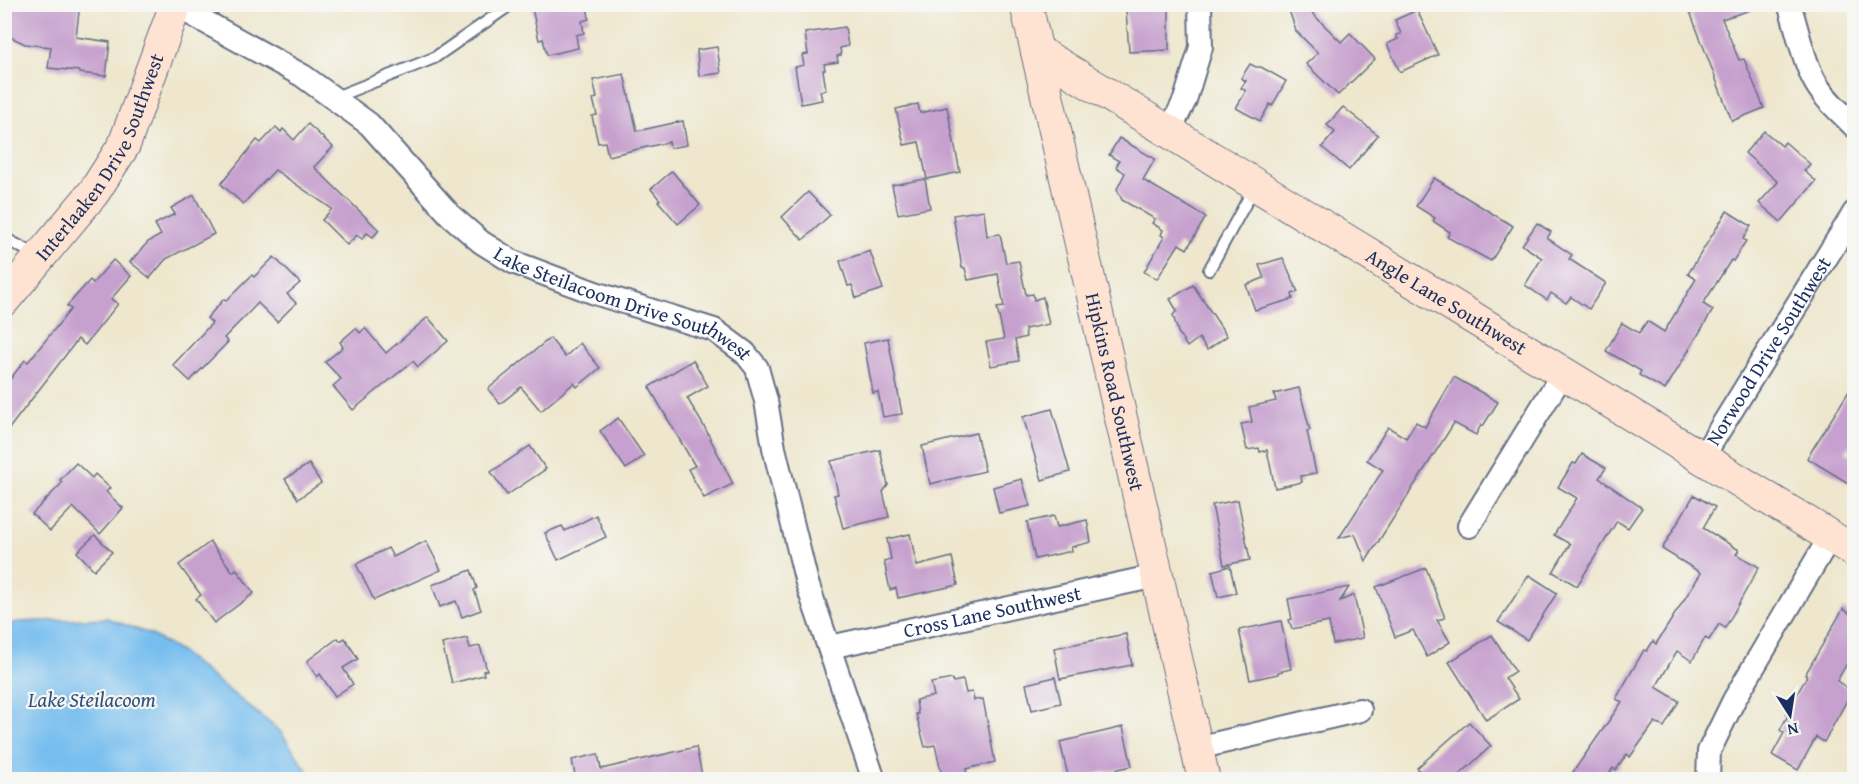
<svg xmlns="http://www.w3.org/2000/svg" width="1859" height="784" font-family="'Gentium Book Plus',serif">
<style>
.water{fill:#77beef;stroke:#4976a6;stroke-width:1.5}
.building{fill:#c6a0ce}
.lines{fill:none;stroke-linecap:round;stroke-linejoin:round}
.lane-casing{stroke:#656f85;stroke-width:14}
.street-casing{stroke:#656f85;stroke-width:26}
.secondary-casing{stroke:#656f85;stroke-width:34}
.lane{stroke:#fff;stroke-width:10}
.street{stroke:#fff;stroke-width:22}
.secondary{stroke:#fee3d2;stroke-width:32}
.labels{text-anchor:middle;stroke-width:4.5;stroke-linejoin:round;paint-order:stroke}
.street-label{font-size:20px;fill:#1b2f5e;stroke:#f6f6f2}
.water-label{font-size:21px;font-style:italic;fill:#325382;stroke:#f6f6f2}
</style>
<rect width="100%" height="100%" fill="#f6f6f2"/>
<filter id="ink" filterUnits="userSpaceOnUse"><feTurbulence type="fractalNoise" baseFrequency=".0167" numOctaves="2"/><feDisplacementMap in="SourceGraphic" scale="12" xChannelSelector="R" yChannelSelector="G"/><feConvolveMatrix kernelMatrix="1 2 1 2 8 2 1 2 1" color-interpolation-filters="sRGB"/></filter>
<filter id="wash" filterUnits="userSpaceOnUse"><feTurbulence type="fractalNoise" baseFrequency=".008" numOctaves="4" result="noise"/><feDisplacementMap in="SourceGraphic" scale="24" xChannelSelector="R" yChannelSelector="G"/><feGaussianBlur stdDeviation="1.35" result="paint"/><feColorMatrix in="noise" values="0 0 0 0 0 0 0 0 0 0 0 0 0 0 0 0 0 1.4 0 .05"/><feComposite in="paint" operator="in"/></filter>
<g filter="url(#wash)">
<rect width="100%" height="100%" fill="#eee7cd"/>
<polygon class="water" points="107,618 152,635 182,653 280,731 313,779 5,779 5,625 19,622"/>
<g id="blocks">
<g class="building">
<polygon points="4,4 80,4 76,37 110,42 106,76 79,73 79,71 48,68 51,47 25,44 4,34"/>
<polygon points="531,4 587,4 589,19 582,21 584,33 576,35 578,48 547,55 543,39 539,40"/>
<polygon points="1287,4 1310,4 1313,14 1341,42 1350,33 1375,59 1338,95 1306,64 1318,53 1296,31"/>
<polygon points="1687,4 1756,4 1757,8 1722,19 1739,60 1744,59 1764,108 1732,121"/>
<polygon points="1169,8 1169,50 1129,52 1126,10"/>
<polygon points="1417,10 1438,55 1400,72 1387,44 1398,39 1396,35 1401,34 1395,20"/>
<polygon points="845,27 848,46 840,48 841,55 837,56 838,62 824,64 825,70 823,70 826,90 820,91 822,100 801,104 795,67 804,65 802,55 808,54 805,33"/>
<polygon points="717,47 721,73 699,76 697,50"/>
<polygon points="1250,64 1256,67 1261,67 1286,81 1272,106 1270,104 1260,121 1236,108 1246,91 1241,88 1246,81 1241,78"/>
<polygon points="624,74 637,131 683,121 687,145 670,148 669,142 608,156 605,142 598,143 592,116 597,115 593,99 597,98 593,80"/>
<polygon points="918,104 920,113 947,107 960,172 927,179 919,142 904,145 896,109"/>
<polygon points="1343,107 1378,135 1349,170 1322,147 1335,132 1327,125"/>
<polygon points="308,124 333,147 314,167 379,230 373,237 367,233 362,239 357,235 347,245 322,220 332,209 275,170 243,204 221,184 257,140 261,143 276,127 281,132 283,129 294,140"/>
<polygon points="1764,131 1782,146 1785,142 1810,164 1804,171 1816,181 1781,222 1759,203 1778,182 1745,153"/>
<polygon points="1119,138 1155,159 1143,180 1206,217 1187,249 1179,244 1157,279 1144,272 1164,237 1161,235 1163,230 1152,223 1155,219 1122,200 1117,189 1125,173 1116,167 1119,161 1109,155"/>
<polygon points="672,171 700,205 678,224 658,201 660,200 651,189"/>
<polygon points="1434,178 1513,226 1491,261 1447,237 1450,232 1433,221 1435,218 1416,206"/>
<polygon points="925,179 930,208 898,214 892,185"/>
<polygon points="808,192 830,215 803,240 782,217"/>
<polygon points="194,195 214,234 166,259 150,278 130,262 148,242 161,235 155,224 175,214 171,208"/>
<polygon points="984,210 987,236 1000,234 1006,263 1019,261 1026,295 1033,294 1034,300 1043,297 1049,324 1025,329 1026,337 1015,340 1019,361 991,366 986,342 1004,339 997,308 1004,307 998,274 968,280 965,268 962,268 953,215"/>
<polygon points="1727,211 1751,226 1743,239 1746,241 1733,261 1731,260 1703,304 1713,310 1665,390 1639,375 1641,371 1606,351 1622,323 1639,333 1647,321 1664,332 1696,279 1688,274"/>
<polygon points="1537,223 1551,232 1547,238 1572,255 1569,259 1606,283 1589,309 1571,297 1566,303 1551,293 1547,300 1525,285 1542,258 1522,245"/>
<polygon points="870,251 883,289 856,298 852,285 848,286 840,261"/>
<polygon points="274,257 300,283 287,294 296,303 277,322 258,303 224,338 228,342 190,381 173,365 212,323 207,318 224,299 226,301 252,275 254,277"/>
<polygon points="1283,258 1298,292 1292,294 1293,299 1255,310 1246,285 1264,278 1259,265"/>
<polygon points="113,260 131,276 111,299 118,304 85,345 78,339 4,435 4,387 25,360 28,362 71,309 67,306 90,280 93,283"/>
<polygon points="1193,285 1227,336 1207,350 1199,338 1187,347 1178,332 1173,315 1177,311 1170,299"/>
<polygon points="428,317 448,341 418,367 413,361 353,410 333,386 341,379 325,362 343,347 340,342 356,328 360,333 365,328 386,353"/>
<polygon points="550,338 565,357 580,343 600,368 577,387 574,383 541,411 521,387 500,404 488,389"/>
<polygon points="888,338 902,414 883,417 878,392 873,393 864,343"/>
<polygon points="693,360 708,386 687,398 705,428 733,484 704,498 688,469 695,466 649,387"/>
<polygon points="1454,377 1498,402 1483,426 1481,425 1476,435 1454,423 1366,561 1355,534 1339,538 1383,470 1367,460 1388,427 1406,438 1416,422 1425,427"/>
<polygon points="1854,383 1854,438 1846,452 1854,457 1854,473 1848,483 1807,458"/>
<polygon points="1299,388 1310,430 1307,431 1316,473 1301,476 1302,482 1275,488 1267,450 1260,452 1259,448 1247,450 1241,424 1252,422 1249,407 1276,401 1274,394"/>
<polygon points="1052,409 1070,472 1042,480 1023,417"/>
<polygon points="618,418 644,456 626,469 600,431"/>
<polygon points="976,433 985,471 930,484 922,446"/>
<polygon points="530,446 546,469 507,495 491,472"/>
<polygon points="880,450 888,485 883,492 889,517 843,528 834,495 838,494 831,461"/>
<polygon points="1582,454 1606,468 1599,478 1642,508 1628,528 1617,521 1577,586 1553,572 1570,544 1554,535 1577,498 1558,487 1573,463 1576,464"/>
<polygon points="76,463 92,478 95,474 110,488 106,492 123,508 100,534 73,507 50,531 32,514 62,483 60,480"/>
<polygon points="309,464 321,483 298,499 285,479"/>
<polygon points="1022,479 1030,506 999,513 993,487"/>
<polygon points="1694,495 1715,507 1703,528 1739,550 1736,554 1759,567 1725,628 1719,624 1709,640 1705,638 1692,661 1677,651 1656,687 1679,701 1664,727 1655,722 1630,757 1627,754 1616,770 1613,768 1605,780 1584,780 1573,772 1622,702 1616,699 1644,650 1647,651 1653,641 1656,644 1701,573 1662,549"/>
<polygon points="1238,500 1250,560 1224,565 1212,505"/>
<polygon points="596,515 606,537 558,560 545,533 562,526 565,531"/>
<polygon points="1054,516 1057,527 1087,520 1091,542 1071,547 1072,551 1035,559 1027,522"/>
<polygon points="910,534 917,566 952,557 958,585 898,598 896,588 890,590 884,561 891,559 887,539"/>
<polygon points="95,535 112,552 94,570 77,552"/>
<polygon points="426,541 441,570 374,600 356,564 388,548 393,557"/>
<polygon points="210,542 233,572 236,569 254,593 214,623 196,599 201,595 179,565"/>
<polygon points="1230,566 1236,593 1218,597 1212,571"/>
<polygon points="1426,568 1445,618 1437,620 1450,642 1427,657 1413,630 1395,637 1376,587"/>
<polygon points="471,570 477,588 474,590 481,610 462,617 456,601 440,607 432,585"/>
<polygon points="1529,575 1557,593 1527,640 1498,622"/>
<polygon points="1349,587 1340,601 1354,595 1363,638 1333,644 1329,622 1292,629 1289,620 1292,619 1288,599"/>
<polygon points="1843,609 1854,616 1854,651 1837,681 1852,691 1824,742 1816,737 1798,770 1772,755 1784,733 1780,730 1788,715 1786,714 1807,676 1805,675"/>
<polygon points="1281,621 1291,669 1278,672 1278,674 1250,680 1239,630"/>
<polygon points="1126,634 1132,665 1060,679 1054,648"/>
<polygon points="1492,635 1515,671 1505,678 1519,699 1486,720 1449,662"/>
<polygon points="338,638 340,641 345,638 358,659 343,668 353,684 335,696 320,674 317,677 307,661"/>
<polygon points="467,638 470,648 480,646 487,670 483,671 484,675 452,683 442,644"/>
<polygon points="1055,677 1061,703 1032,710 1026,684"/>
<polygon points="952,679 953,682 963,680 966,693 972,692 974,700 983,699 995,762 966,769 968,780 943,780 935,745 925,747 916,714 918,714 916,700 934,696 931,683"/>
<polygon points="1469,722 1491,746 1454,780 1427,780 1417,768"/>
<polygon points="1123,727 1132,766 1091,775 1092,780 1069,780 1060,742"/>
<polygon points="696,747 703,780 576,780 572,760 598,754 601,769"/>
</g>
</g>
</g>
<g filter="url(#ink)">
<use href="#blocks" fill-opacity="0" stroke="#656f85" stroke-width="1.5"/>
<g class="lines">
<defs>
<g id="lane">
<polyline points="333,98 434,58 506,8"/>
<polyline points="4,238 38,256"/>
<polyline points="1209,270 1254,188"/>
</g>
<g id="street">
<path id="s1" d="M173,4L303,76L369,124L451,216L481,242L513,262L595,293L714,330L745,353L757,368L766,401L774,448L807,583L874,780"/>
<path d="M1789,4C1798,30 1802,57 1814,80C1823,98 1841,112 1854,126"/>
<polyline points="1169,132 1185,100 1201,47 1200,4"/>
<path id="s2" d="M1702,458L1854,213"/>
<polyline points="1469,526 1563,373"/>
<path id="s3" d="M830,647L1156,576"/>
<polyline points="1197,748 1360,710"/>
<polyline points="1708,780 1709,751 1734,700 1830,537"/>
</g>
<g id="secondary">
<path id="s4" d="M1026,4L1204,780"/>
<path id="s5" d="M1037,51L1854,551"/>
<path id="s6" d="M4,300L94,192L124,145L176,4"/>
</g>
</defs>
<use href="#lane" class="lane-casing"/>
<use href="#street" class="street-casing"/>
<use href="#secondary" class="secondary-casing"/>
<use href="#lane" class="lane"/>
<use href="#street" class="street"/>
<use href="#secondary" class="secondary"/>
</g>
</g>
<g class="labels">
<g class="street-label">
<text dy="7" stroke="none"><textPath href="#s6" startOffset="174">Interlaaken Drive Southwest</textPath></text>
<text dy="7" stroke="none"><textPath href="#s5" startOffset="480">Angle Lane Southwest</textPath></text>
<text dy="7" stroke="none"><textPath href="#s1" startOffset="549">Lake Steilacoom Drive Southwest</textPath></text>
<text dy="7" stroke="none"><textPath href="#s2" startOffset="126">Norwood Drive Southwest</textPath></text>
<text dy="7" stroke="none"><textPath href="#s4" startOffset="398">Hipkins Road Southwest</textPath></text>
<text dy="7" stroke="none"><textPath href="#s3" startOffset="166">Cross Lane Southwest</textPath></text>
</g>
<g class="water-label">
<text x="92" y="707">Lake Steilacoom</text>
</g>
</g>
<rect width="1859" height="784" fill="none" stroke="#f6f6f2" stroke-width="24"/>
<g transform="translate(1790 715) rotate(168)" stroke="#f6f6f2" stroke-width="4.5" paint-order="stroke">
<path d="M0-4.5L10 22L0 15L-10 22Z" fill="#1b2f5e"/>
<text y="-9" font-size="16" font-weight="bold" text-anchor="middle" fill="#1b2f5e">N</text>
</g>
</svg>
